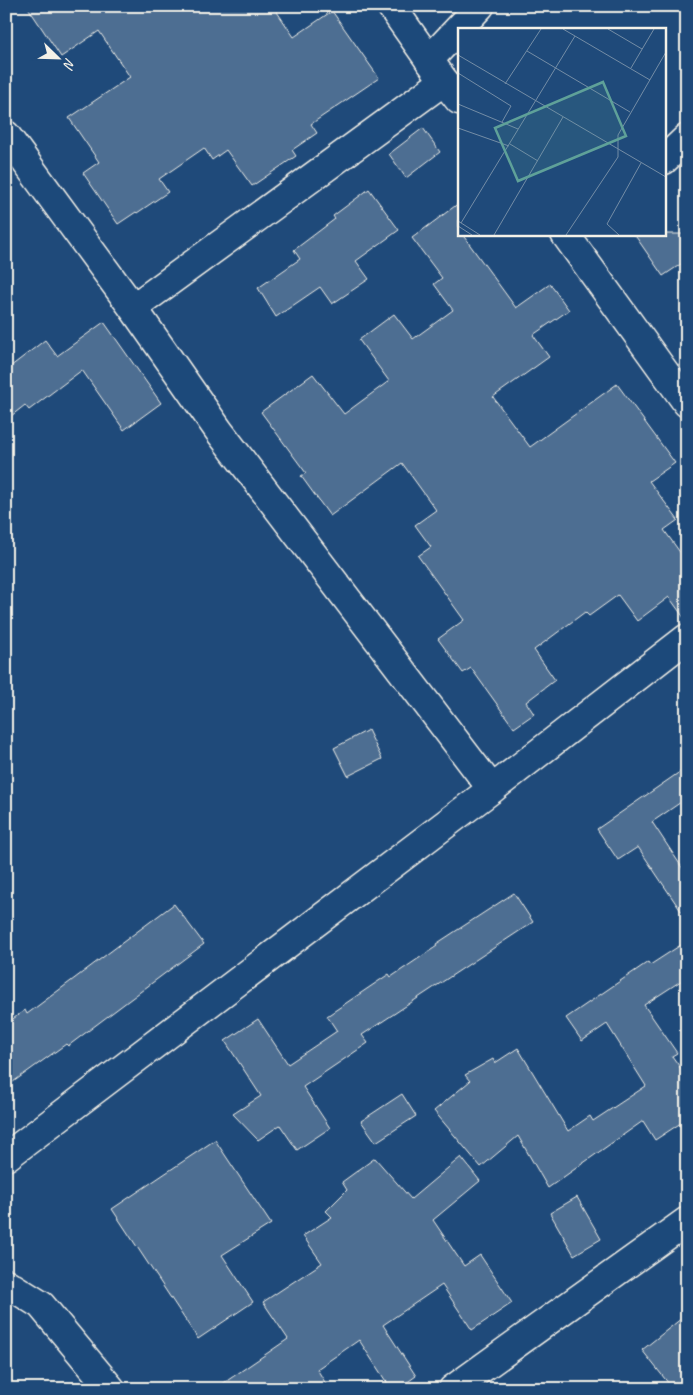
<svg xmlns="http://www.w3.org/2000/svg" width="693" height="1395" font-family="Caveat,sans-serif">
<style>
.building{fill:#4d6e92;stroke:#f4f1e8}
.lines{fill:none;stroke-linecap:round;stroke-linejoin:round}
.minor-casing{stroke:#f4f1e8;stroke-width:31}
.tertiary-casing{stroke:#f4f1e8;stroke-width:31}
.minor{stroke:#1f4a7a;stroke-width:28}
.tertiary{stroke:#1f4a7a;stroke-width:28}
.inset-road{fill:none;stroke:#748da6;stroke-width:1}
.view{fill:#5fa199;fill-opacity:0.15;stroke:#5fa199;stroke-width:2.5}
.inset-edge{fill:none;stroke:#f4f1e8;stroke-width:2.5}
</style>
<rect width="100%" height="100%" fill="#1f4a7a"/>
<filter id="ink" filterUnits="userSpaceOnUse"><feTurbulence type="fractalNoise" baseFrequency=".02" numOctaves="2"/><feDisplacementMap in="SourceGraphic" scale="10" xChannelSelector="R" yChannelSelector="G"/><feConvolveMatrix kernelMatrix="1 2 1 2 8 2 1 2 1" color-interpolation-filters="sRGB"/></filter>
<g filter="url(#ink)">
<g class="building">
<polygon points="27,6 273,6 294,37 332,11 379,78 311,124 317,133 292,150 296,156 252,186 226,150 212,160 204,148 159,179 168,192 137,213 136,212 118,224 83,173 99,162 69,118 130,77 99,31 61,57"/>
<polygon points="423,128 440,152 406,178 389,154"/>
<polygon points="369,189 399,230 356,261 369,279 332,304 320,287 276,317 258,288 300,259 294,250 335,219 333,216"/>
<polygon points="459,203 459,234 462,234 516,308 550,284 569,310 533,335 549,357 493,397 530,447 617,384 675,463 649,481 678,520 664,530 687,562 687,622 669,597 637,621 618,595 589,616 585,612 534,650 555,680 526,702 534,714 514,728 471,668 463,673 438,639 464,620 418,556 431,547 415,525 436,510 402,463 330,516 301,476 306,473 261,412 313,374 344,414 389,381 359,340 394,314 413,339 453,310 434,284 442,278 412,238"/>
<polygon points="634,234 687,234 687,260 663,276"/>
<polygon points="104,322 161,403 124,430 82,370 29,410 25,405 6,420 6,370 45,340 57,356"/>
<polygon points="368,730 382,759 348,776 334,748"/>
<polygon points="687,767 687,798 652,822 687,875 687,920 638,847 618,860 597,829"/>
<polygon points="514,893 533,922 362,1035 368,1043 303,1087 330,1128 297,1150 280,1125 258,1140 233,1114 261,1096 225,1041 258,1019 288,1064 337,1031 327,1016 389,974 391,977 437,946 436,944"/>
<polygon points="174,904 204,944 68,1046 66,1044 6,1087 6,1024 25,1010 27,1014"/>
<polygon points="687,941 687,977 644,1005 677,1053 672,1056 687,1077 687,1119 655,1140 643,1121 548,1188 518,1136 481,1167 434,1111 470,1081 465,1075 493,1059 495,1063 518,1048 568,1131 590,1116 593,1121 646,1086 607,1024 582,1041 566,1018 648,962 650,965"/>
<polygon points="402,1094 416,1116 376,1142 361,1121"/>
<polygon points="215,1140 271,1224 222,1255 253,1302 198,1339 112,1209"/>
<polygon points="461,1157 480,1181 433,1220 464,1266 480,1255 512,1303 472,1330 442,1285 383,1325 416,1376 398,1389 391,1389 359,1340 317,1369 329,1389 215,1389 288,1339 263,1302 322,1263 303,1236 332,1217 326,1211 347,1190 342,1182 375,1158 411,1199"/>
<polygon points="577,1197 601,1239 574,1255 550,1213"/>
<polygon points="687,1314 687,1389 673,1389 642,1350"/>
</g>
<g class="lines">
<defs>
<g id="minor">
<polyline points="391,6 444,81 459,100"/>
<polyline points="429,60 480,6"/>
<polyline points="6,135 133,308 219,431 492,789"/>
<polyline points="664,160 687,138"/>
<polyline points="565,234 687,403"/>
<polyline points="133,308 444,81"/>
<polyline points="6,1157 492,789 687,638"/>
<polyline points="453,1389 687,1221"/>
</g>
<polyline id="tertiary" points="6,1283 41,1305 111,1389"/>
</defs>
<use href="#minor" class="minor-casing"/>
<use href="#tertiary" class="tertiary-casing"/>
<use href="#minor" class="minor"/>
<use href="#tertiary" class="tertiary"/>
</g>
</g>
<g transform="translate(458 28)">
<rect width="208" height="208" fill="#1f4a7a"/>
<path class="inset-road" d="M105,1L192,52M150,1L184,21M69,23L172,84M0,27L208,149M173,40L196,1M0,45L53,78L44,94M47,56L83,1M0,76L60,101M0,100L51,118M52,116L80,133M0,193L22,207M3,195L117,8M0,198L14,207M36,207L105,89M108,207L160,129V107L208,24M161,207L149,196L183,135"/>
<path class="view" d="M145,54L168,108L60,153L37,100Z"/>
<rect width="208" height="208" class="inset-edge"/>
</g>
<rect width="693" height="1395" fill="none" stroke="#1f4a7a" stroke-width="25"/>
<rect x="12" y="12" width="668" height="1370" fill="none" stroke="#f4f1e8" stroke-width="2" filter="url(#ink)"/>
<g transform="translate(58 58) rotate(113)" stroke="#1f4a7a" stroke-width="4" paint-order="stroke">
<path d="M0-4L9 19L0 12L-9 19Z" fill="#f4f1e8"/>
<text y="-8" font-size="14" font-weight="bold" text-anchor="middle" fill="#f4f1e8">N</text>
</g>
</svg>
